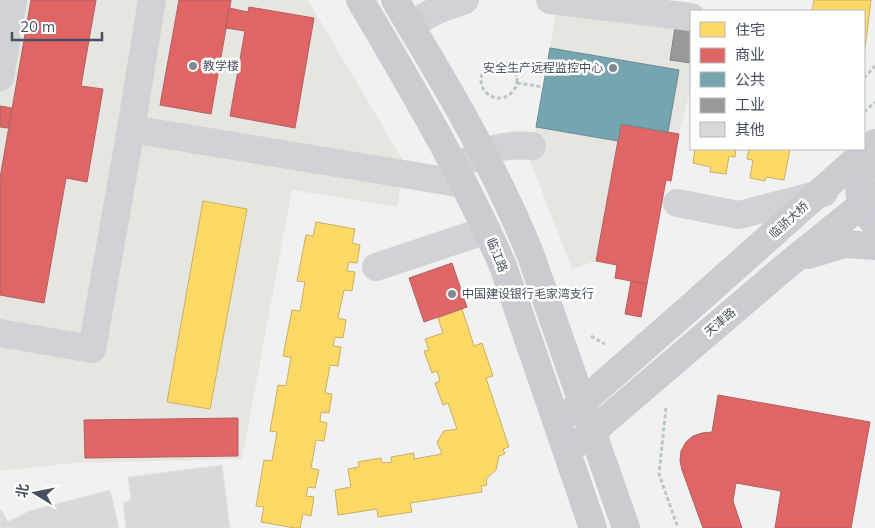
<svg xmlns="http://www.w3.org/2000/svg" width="875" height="528" font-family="Mulish,'Noto Sans SC',sans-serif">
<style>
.commercial{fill:#e7e5df}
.homes{fill:#ffd966;stroke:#c8b064}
.shops{fill:#e06666;stroke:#b25f64}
.public{fill:#76a5af;stroke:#688c97}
.industry{fill:#999;stroke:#808388}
.building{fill:#d9d9db;stroke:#e3e3e4}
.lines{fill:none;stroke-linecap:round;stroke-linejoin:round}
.path{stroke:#bac7c6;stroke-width:3;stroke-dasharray:4 2.5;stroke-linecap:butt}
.minor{stroke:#d0d2d5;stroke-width:28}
.major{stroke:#caccd2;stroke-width:28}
.major-bridge{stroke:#caccd2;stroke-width:28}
.poi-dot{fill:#828893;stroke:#fff;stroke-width:2}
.labels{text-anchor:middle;stroke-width:5;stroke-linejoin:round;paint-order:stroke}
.poi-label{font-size:12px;fill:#465060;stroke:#fff;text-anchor:start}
.street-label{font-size:12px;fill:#465060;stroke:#fff}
</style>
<rect width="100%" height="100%" fill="#f2f1f1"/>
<g class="commercial">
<polygon points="0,0 307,0 315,12 405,164 397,207 292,190 242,459 73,463 0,471"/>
<polygon points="556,12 691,30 691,87 679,134 671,181 666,181 641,317 625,314 631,282 615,278 617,265 596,261 572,269 530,160"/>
</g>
<g class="homes">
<polygon points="814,0 871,0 865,49 864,49 864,11 812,11"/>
<polygon points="695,149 736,149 735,157 729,156 726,174 710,172 711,167 693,163"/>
<polygon points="749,149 790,149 784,180 766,177 765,181 750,178 753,160 747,159"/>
<polygon points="203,201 247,209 210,409 167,402"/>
<polygon points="316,222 355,229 352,243 360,245 357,263 349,262 347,271 355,272 352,291 344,290 338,318 346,320 343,338 335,337 333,346 341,347 338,366 330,365 325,393 332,394 329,413 321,412 320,421 327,423 324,441 316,440 311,468 319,470 315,488 308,487 306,496 314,497 311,516 303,514 300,528 295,528 261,522 264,507 256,506 264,460 272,461 277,432 270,431 278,385 286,386 291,357 283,356 292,310 300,311 305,282 297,281 306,235 313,236"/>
<polygon points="462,309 474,346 482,343 493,376 486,378 509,447 503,449 505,454 499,456 496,470 486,479 487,485 481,486 482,492 410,503 412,512 378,517 377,509 338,515 335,490 351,487 348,469 359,467 358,462 381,458 382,463 392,462 391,457 414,453 414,459 442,454 437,442 444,431 457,429 448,403 443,405 435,383 440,381 437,371 432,373 424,351 429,350 425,339 443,333 438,318"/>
</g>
<g class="shops">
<polygon points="31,0 96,0 81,86 103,89 87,182 66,178 44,303 0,295 0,178"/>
<polygon points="179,0 231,0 211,114 160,105"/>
<polygon points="249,7 314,18 295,128 230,116 245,31 226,28 229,8 248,12"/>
<polygon points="0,106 12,108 8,128 0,127"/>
<polygon points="621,124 679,134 671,181 666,180 647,284 615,278 617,265 596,261"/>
<polygon points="452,263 467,307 424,322 409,278"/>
<polygon points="631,281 647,284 641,317 625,314"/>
<polygon points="718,395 870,422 851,528 775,528 781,491 736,483 733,501 742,528 703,528 682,470 680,461 681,451 686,442 693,436 702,433 712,432"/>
<polygon points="238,418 238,456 85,458 84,420"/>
</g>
<polygon class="public" points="550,48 679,70 668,132 621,124 618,141 536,127"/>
<polygon class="industry" points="675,27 691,30 691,63 670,60"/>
<g class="building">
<polygon points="222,465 230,528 126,528 123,502 131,500 128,477"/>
<polygon points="110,490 119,528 0,528 0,510 2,511 8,522 29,511"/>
</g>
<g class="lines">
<g class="path">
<circle cx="499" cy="80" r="18"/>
<polyline points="864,78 875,66"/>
<polyline points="517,83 543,87"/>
<polyline points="864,112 875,102"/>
<polyline points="591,336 605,344"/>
<polyline points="666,408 659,474 678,528"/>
</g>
<g class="minor">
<polyline points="152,0 131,129 464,184"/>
<polyline points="550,0 691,17"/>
<polyline points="410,25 437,10 465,0"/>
<polyline points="0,77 13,0"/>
<path d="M455,167C485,152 498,143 532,146"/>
<polyline points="677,203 739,215 824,193"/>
<polyline points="376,267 487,230"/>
<polyline points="0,333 92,349 131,129"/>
</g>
<g class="major">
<path d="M360,0C412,88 462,173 503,266L593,528"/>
<path d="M395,0C445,83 495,166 531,256L626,528"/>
<path d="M875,143C860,170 849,199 875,223"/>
<polyline points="809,255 844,244 875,246"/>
<polyline points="570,413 702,297"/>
<polyline points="580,442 785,267 875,194"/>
</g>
<polyline class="major-bridge" points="702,297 875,143"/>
</g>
<g class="poi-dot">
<circle cx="193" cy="66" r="5"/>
<circle cx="613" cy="68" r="5"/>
<circle cx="452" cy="294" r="5"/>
</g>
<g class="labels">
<g class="poi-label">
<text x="203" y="70">教学楼</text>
<text x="603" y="72" text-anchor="end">安全生产远程监控中心</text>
<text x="462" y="298">中国建设银行毛家湾支行</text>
</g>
<g class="street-label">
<text transform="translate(789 220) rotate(-42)" y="4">临骄大桥</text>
<text transform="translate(497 255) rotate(68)" y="4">临江路</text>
<text transform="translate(720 322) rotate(-40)" y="4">天津路</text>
</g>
</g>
<rect x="690" y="10" width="175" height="140" fill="#ffffff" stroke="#b5b9bf"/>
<rect x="700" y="22" width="25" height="15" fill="#ffd966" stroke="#b5b9bf"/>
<text x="735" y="35" font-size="15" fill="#465060">住宅</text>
<rect x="700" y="48" width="25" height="15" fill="#e06666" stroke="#b5b9bf"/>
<text x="735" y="60" font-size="15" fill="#465060">商业</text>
<rect x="700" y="72" width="25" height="15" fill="#76a5af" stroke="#b5b9bf"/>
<text x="735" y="85" font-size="15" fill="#465060">公共</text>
<rect x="700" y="98" width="25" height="15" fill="#999999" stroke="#b5b9bf"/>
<text x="735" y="110" font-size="15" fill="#465060">工业</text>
<rect x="700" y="122" width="25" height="15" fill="#d9d9db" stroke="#b5b9bf"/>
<text x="735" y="135" font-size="15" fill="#465060">其他</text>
<g transform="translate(35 493) rotate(280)" stroke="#ffffff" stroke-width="4" paint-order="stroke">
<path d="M0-4L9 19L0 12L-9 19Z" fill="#465060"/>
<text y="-8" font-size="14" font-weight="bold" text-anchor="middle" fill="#465060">北</text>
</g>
<path d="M12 32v8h90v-8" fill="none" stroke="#465060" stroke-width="2.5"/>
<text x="20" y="32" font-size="15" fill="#465060" stroke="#ffffff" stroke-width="4" paint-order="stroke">20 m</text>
</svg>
